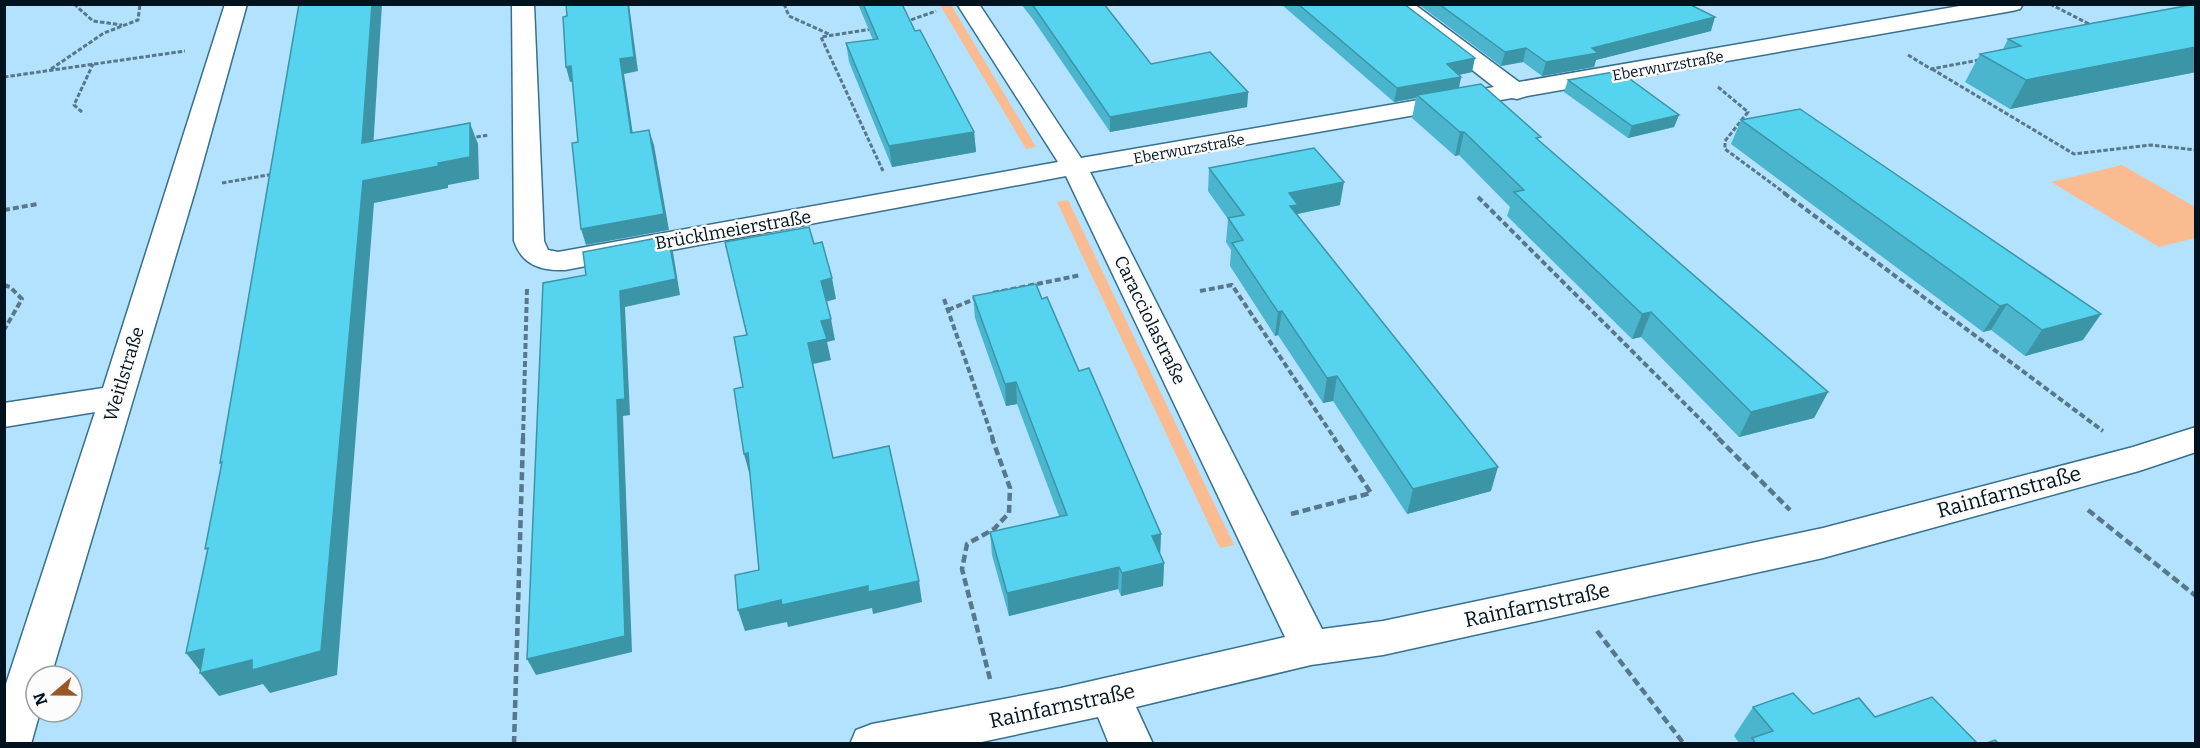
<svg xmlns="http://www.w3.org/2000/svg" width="2200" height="748" font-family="Bitter,serif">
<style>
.green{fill:#fabb91}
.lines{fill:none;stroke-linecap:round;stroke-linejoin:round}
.minor-casing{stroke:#37708f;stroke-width:3}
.path-far2{stroke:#57788b;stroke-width:3;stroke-dasharray:4.5 2;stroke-linecap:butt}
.path-far1{stroke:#57788b;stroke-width:4;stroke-dasharray:6 3;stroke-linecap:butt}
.path{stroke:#57788b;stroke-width:4.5;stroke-dasharray:8 4;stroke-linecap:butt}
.minor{fill:#fff;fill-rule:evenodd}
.wall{fill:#4ab5cd}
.shaded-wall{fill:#3c94a7}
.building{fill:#56d3ee;stroke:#3c94a7;stroke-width:1.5}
.labels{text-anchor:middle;stroke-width:5;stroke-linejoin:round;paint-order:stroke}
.far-street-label{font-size:15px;fill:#00121e;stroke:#fcfcfc}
.street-label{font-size:18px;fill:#00121e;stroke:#fcfcfc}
.near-street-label{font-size:21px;fill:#00121e;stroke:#fcfcfc}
</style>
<rect width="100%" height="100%" fill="#b3e2fe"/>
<g class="green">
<polygon points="940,5 951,5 1036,147 1026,149"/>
<polygon points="2122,165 2195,207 2195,238 2159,247 2051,182"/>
<polygon points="1068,200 1234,545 1220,548 1057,202"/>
</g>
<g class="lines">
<defs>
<g id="minor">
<polygon points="225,4 247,4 195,191 51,676 36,676 36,712 40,712 31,744 4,744 4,690 95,412 4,427 4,403 103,388"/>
<path d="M512,4H534L544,241L548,250L558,252L1058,162L957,4H979L1081,158L1494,87L1388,4H1414L1519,82L1971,4H2023L2020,9L2012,11L1527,96L1517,99L1512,98L1090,172L1322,629L1383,621L1823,528L2133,447L2196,427V452L2139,471L1823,558L1383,655L1311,665L1136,707L1153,744H1109L1098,717L972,744H850L856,730L872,724L1061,688L1285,637L1066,176L565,270C541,271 522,265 514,241Z"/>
</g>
</defs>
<use href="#minor" class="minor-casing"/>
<g class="path-far2">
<polyline points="74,4 93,21 122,25"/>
<polyline points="784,4 789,16 831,35"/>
<polyline points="2050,4 2093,26"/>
<polyline points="905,22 936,11"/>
<polyline points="872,29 821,37 883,171"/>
<polyline points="1908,55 1931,69 1979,60"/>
<polyline points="51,69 104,33 138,20 140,4"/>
<polyline points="1932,69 2074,154 2151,145 2196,150"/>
<polyline points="4,77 185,51"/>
<polyline points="1718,87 1748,112 1725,141 1725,149 1786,194"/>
<polyline points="82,112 74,105 93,64"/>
<polyline points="470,138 489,135"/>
<polyline points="222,183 274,174"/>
</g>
<g class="path-far1">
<polyline points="1784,193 2103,431"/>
<polyline points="1478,197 1720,439"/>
<polyline points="4,210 38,204"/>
<polyline points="4,285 10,287 22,299 4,330"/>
<polyline points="1200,291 1232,285 1335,439"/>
<polyline points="993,293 1081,275"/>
<polyline points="944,299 993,439"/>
<polyline points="948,310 977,298"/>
<polyline points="523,439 527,288"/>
</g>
<g class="path">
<polyline points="1718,438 1790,510"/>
<polyline points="2088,510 2196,596"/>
<polyline points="1291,514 1371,493 1334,438"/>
<polyline points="1597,631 1684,744"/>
<polyline points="990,679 962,569 967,544 994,529 1009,513 1010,488 992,438"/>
<polyline points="514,744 523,438"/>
</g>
<use href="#minor" class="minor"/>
</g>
<g class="wall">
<polygon points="858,4 902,4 915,31 974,132 976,152 892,167 849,62 846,43 873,40"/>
<polygon points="1021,4 1104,4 1151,64 1248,92 1247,107 1110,132 1032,18"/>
<polygon points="1281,4 1404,4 1472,72 1459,75 1461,77 1459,88 1539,141 1828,392 1814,418 1739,437 1641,337 1632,339 1507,216 1510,207 1459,155 1455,156 1412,118 1416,98 1394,102"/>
<polygon points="1418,4 1689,4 1711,31 1596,60 1594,67 1542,76 1523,62 1501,66"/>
<polygon points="2196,4 2196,72 2010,109 1965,82 1980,54 2003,49 2008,39"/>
<polygon points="1568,80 1679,115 1674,127 1628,138 1564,92"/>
<polygon points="1741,120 2083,340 2025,356 1991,330 1983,332 1731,144"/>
<polygon points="1209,168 1340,205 1297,214 1297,215 1491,491 1407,514 1333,401 1323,403 1278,335 1275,336 1230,266 1231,250 1226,242 1228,219 1208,191"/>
<polygon points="973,296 1042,299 1161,534 1160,554 1164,563 1163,586 1121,596 1118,589 1009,616 992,555 990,532 1059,516 1017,404 1006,406 975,318"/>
<polygon points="1753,707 1813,714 1875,717 1978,744 1740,744 1734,736"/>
</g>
<g class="shaded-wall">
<polygon points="372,4 382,4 372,165 362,143"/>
<polygon points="628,4 629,4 638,71 624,74 635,148 631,133 620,59"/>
<polygon points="1715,17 1711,31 1596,60 1594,67 1542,76 1546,62 1592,48"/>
<polygon points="2196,47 2196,72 2010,109 2026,80"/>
<polygon points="1526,48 1523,62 1501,66 1505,52"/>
<polygon points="1475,58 1472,72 1444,78 1447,64"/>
<polygon points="571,66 575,81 570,82 566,67"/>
<polygon points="1461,77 1458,91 1417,95 1416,98 1394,102 1397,88"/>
<polygon points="1248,92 1247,107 1110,132 1110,117"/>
<polygon points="1679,115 1674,127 1628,138 1632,126"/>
<polygon points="470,123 478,144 479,179 448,185 448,188 374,203 337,675 270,693 263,684 219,696 200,673 202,673 186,653 204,649 252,660 363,181 438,163"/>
<polygon points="649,130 654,145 669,230 586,245 581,229"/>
<polygon points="974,132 976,152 892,167 889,146"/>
<polygon points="1460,132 1464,132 1459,155 1455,156"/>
<polygon points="1344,182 1340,205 1297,214 1295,228 1287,230 1289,193"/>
<polygon points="668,236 673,252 680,295 625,307 630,415 623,416 632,652 536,675 527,659 617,400 620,291"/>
<polygon points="832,278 836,299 825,302 821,281"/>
<polygon points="2007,304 1991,330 1983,332 2000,306"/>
<polygon points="1282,311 1278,335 1275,336 1278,312"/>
<polygon points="1651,312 1641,337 1632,339 1642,314"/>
<polygon points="2101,314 2083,340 2025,356 2042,330"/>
<polygon points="831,319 835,340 827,342 831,360 813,364 808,343 821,321"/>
<polygon points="1337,376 1333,401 1323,403 1327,378"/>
<polygon points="1016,382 1017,404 1006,406 1005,384"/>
<polygon points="1828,392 1814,418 1739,437 1751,412"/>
<polygon points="748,453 750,476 744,454"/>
<polygon points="1498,467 1491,491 1407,514 1413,489"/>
<polygon points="1161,534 1160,556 1152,536"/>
<polygon points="1164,563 1163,586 1121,596 1122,573"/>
<polygon points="1119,567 1118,589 1009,616 1007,593"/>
<polygon points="919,581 922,602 873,614 872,608 788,627 787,622 745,631 738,610 781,600 868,586"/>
</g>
<g class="building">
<polygon points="299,4 372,4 362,143 470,123 470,157 438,163 439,166 363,181 321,651 252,670 252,660 200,673 204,649 186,653 208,548 205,549 222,462 220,463"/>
<polygon points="566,4 628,4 634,57 620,59 631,133 649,130 664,214 581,229 572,143 578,142 571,66 566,67 563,17 567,16"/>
<polygon points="863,4 902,4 915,31 920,30 974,132 889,146 846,43 878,39"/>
<polygon points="1032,4 1104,4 1151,64 1210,52 1248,92 1110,117"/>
<polygon points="1298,4 1404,4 1475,58 1447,64 1461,77 1397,88"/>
<polygon points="1439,4 1689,4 1715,17 1592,48 1598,53 1546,62 1526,48 1505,52"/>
<polygon points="2196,4 2196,47 2026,80 1980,54 2021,46 2008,39"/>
<polygon points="1619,71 1679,115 1632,126 1568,80"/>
<polygon points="1481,84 1541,137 1536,138 1828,392 1751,412 1651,312 1642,314 1514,192 1524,190 1464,132 1460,132 1417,95"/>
<polygon points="1800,109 2101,314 2042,330 2007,304 2000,306 1741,120"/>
<polygon points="1314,148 1344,182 1289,193 1298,205 1290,206 1498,467 1413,489 1337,376 1327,378 1282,311 1278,312 1232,243 1243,240 1228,218 1244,215 1209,168"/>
<polygon points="809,227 814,244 822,242 832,278 821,281 831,319 821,321 827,339 808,343 833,458 889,446 919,581 868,592 868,586 782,605 781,600 738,610 735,575 759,570 748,453 744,454 734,389 743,387 734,337 747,335 725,242"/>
<polygon points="668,236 676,279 620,291 625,399 617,400 625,636 527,659 543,283 586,275 583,252"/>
<polygon points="1036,284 1042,299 1047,297 1079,371 1089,368 1161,534 1152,536 1164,563 1122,573 1119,567 1007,593 990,532 1067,515 1016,382 1005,384 973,296"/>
<polygon points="1793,693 1813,714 1859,698 1875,717 1932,697 1978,744 1756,744 1752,738 1773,731 1753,707"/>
<polygon points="1995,740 1999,744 1984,744"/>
</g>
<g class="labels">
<g class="far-street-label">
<text transform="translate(1668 66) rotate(-10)" y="5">Eberwurzstraße</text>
<text transform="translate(1189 149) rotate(-10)" y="5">Eberwurzstraße</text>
</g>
<g class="street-label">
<text transform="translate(733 230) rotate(-10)" y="6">Brücklmeierstraße</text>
<text transform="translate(1150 320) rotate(64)" y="6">Caracciolastraße</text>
<text transform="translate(124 374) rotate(-73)" y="6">Weitlstraße</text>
</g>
<g class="near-street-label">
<text transform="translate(2009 492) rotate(-15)" y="7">Rainfarnstraße</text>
<text transform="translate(1537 605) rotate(-12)" y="7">Rainfarnstraße</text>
<text transform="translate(1062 706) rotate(-12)" y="7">Rainfarnstraße</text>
</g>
</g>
<rect width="2200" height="748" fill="none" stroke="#00121e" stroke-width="12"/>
<g transform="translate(54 694) rotate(250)"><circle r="28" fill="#fcfcfc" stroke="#979ea3" stroke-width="1.5"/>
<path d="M0-4.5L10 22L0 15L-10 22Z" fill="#9a5726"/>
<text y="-9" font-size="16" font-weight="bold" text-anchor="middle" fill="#00121e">N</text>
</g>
</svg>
